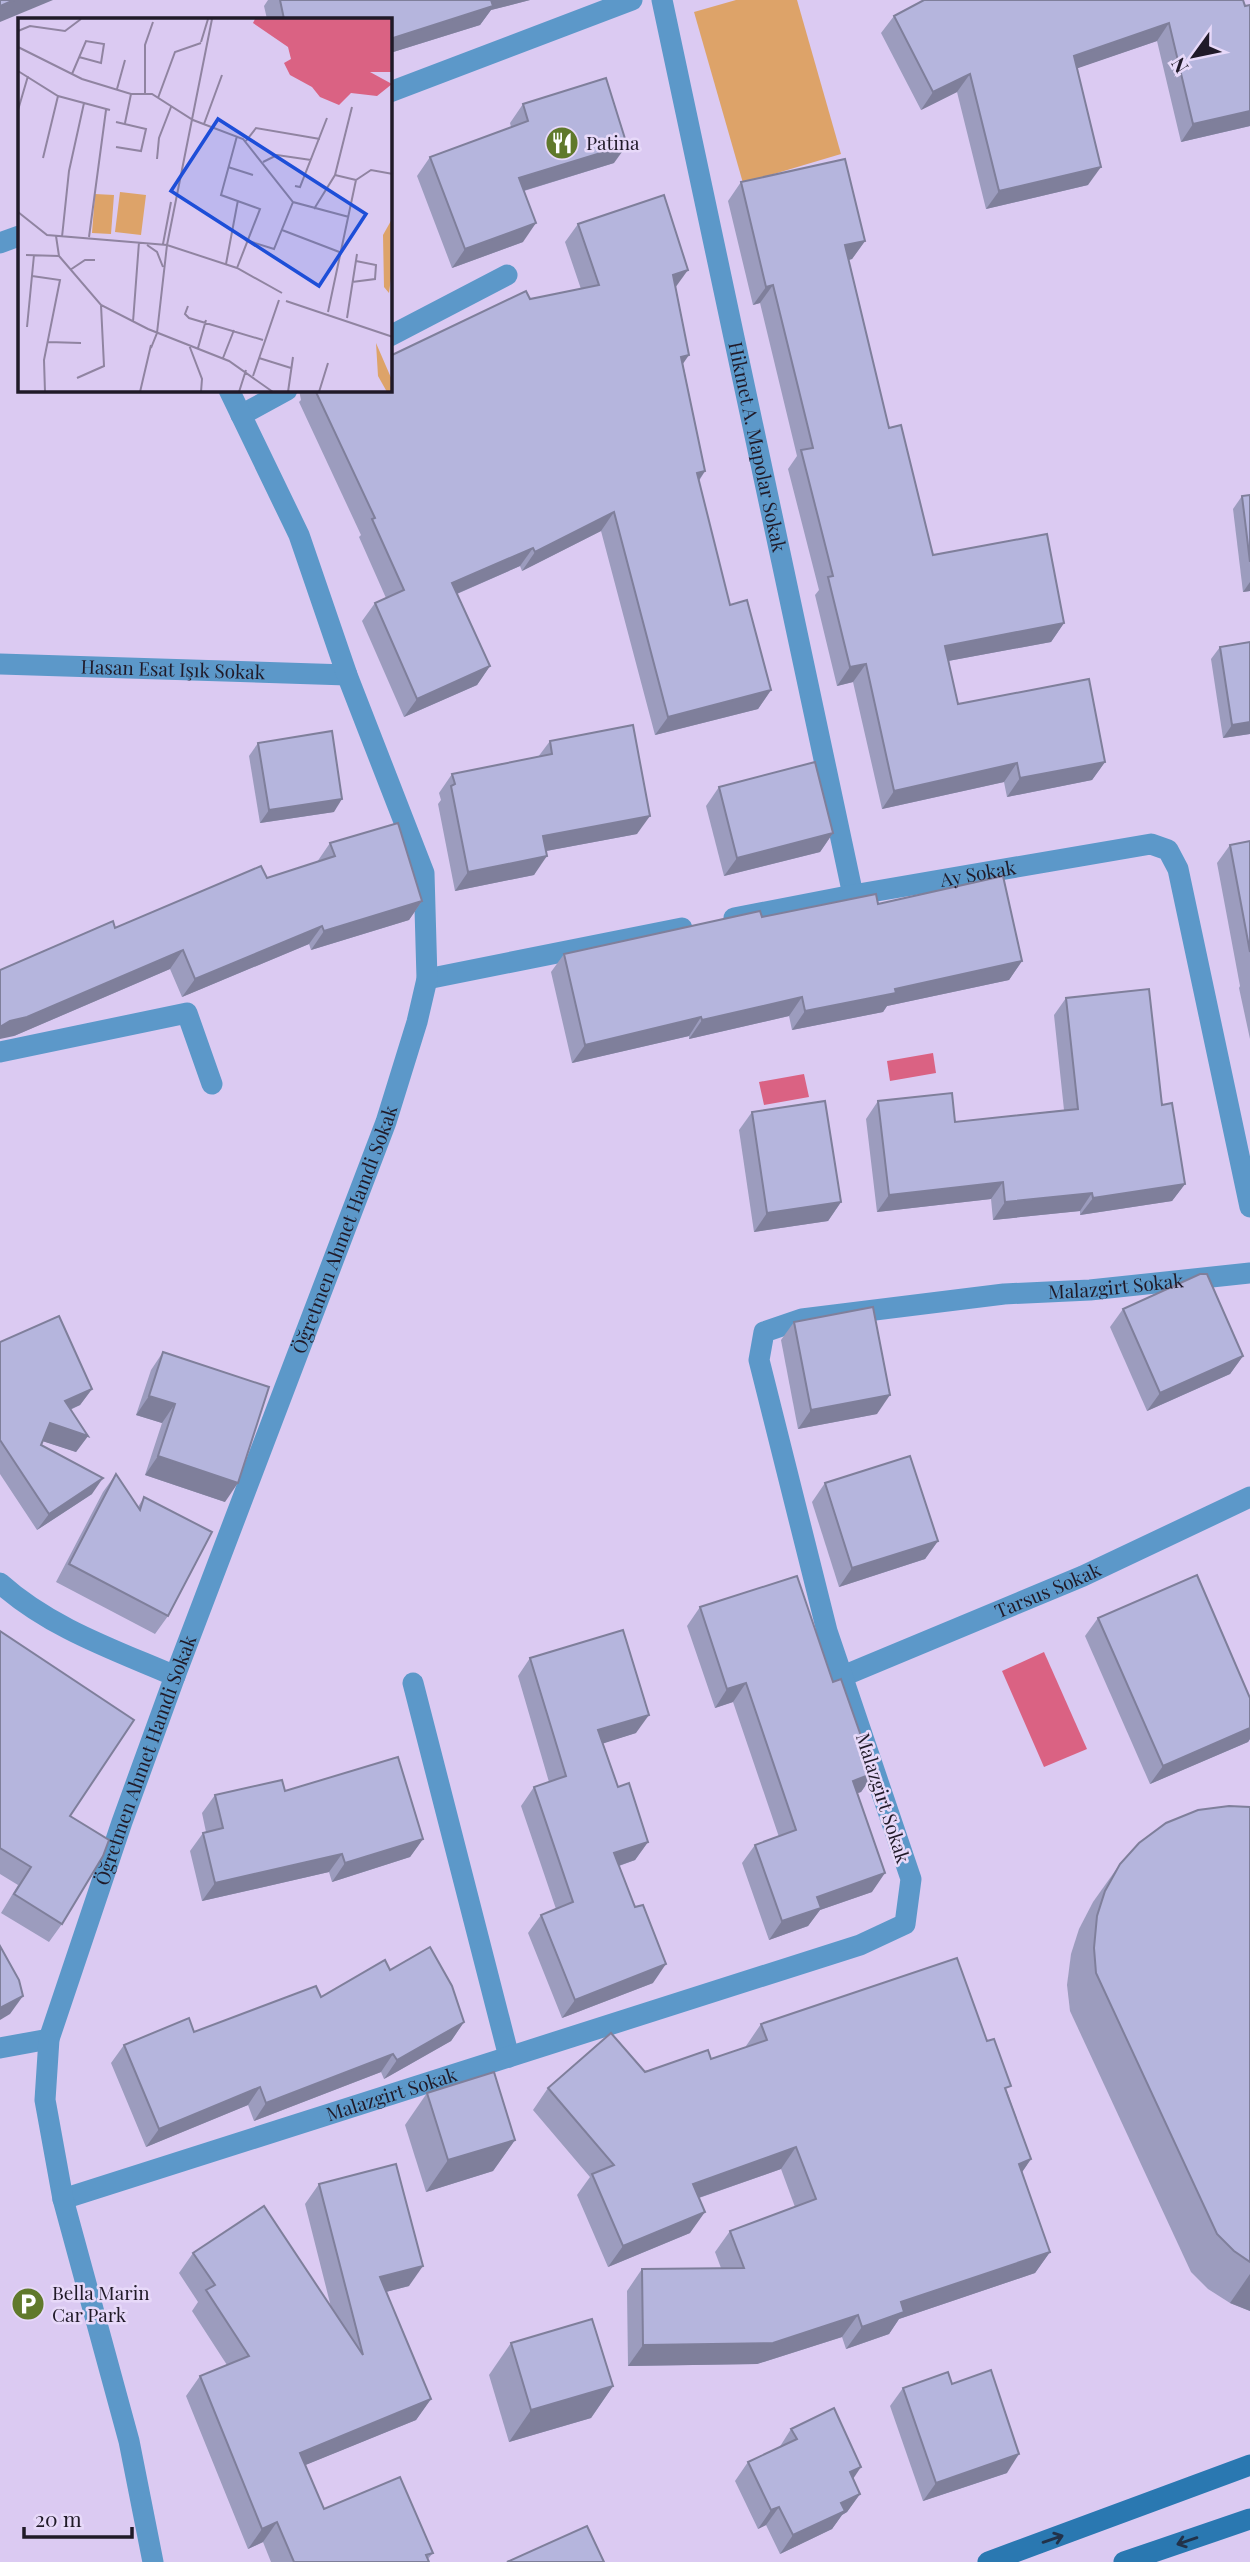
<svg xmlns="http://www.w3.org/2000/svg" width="1250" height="2562" font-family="'Playfair Display',serif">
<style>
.green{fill:#dda369}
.water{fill:#da6283}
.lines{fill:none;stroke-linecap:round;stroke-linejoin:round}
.street{stroke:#5c98c9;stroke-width:21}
.secondary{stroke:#2a78b1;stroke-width:21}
.wall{fill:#9c9cbe}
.shaded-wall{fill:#7f7f9b}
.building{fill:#b5b5dd;stroke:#7f7f9b;stroke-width:2}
.oneway{stroke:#22324a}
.labels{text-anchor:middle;stroke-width:5;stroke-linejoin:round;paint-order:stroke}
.poi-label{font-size:19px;fill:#201a28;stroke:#e7d9f9;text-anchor:start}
.street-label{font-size:19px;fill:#201a28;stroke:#e7d9f9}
.inset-road{fill:none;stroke:#9084a1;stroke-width:2}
.view{fill:#1d4ed8;fill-opacity:0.15;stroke:#1d4ed8;stroke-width:3.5}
.inset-edge{fill:none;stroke:#201a28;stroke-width:3.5}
</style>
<rect width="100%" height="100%" fill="#dbcaf2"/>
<polygon class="green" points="736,0 797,0 841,154 743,183 694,12"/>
<g class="water">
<polygon points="933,1053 936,1073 890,1081 887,1061"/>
<polygon points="804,1074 809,1097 764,1105 759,1082"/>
<polygon points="1044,1652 1087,1749 1044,1767 1002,1671"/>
</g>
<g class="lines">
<g class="street">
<path id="s1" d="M662,0L853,895"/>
<polyline points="390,92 632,0"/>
<polyline points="0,243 19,236"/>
<polyline points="390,336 507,275"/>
<polyline points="241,415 287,390"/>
<path id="s2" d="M0,664L347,675"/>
<path id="s3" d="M734,918L853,895L1151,844L1168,850L1178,869L1250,1207"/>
<polyline points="427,979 682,928"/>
<polyline points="0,1052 187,1013 212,1084"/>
<path d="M0,1583C50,1628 115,1650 175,1676"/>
<path id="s4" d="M843,1676L1083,1576L1250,1497"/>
<polyline points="413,1683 509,2057"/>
<polyline points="0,2048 49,2039"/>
<path id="s5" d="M63,2199L860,1945L905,1924L911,1879L827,1631L759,1360L764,1332L802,1319L1004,1294L1090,1290L1250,1273"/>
<path id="s6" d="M153,2562L129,2441L63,2199L45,2100L49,2039L122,1822L175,1676L386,1122L417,1022L427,979L424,873L347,675L299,535L229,390"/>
</g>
<g class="secondary">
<polyline points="988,2562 1250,2465"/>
<polyline points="1124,2562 1250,2519"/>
</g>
</g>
<g class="wall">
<polygon points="268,0 530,0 491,10 480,25 390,53 390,19 267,19 264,6"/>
<polygon points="1250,5 1250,126 1181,142 1157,41 1077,68 1088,185 986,209 957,92 921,110 881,33 894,16 1245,6"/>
<polygon points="523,104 614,163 524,191 523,242 452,268 417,176 430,157 511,127 510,123"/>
<polygon points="741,182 865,241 852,259 849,260 889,428 933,555 1064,623 1051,642 948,661 958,704 1105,762 1092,780 1007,797 1004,782 882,809 853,682 837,686 815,595 819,590 788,469 797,456 760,303 753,305 728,201"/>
<polygon points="578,224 675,289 683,364 705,471 699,481 730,605 771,690 758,709 655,735 601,531 522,571 520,566 457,594 490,666 477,685 404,717 362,621 375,603 386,598 359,537 361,535 299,402 301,400 299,390 390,390 530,299 581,289 565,242"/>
<polygon points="1250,495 1250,591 1243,592 1233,509 1242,496"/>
<polygon points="1250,642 1250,734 1223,738 1211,659 1220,647"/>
<polygon points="550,741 637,834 546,851 534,875 455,891 438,804 441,800 439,793 452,774 538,757"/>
<polygon points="258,743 334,812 260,823 249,756"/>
<polygon points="719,787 833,833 820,852 724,876 706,806"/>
<polygon points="1250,841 1250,1039 1239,988 1240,986 1217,863 1230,845"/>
<polygon points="330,843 422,901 409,920 311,950 309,944 182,997 170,969 14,1036 115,928 317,862"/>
<polygon points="878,904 1022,961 1009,980 887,1006 883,1012 792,1030 789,1016 689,1039 689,1036 572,1063 551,972 564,954 762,917"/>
<polygon points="1066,998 1162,1105 1185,1184 1172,1201 1080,1215 1080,1211 993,1220 991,1199 877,1212 866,1119 878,1101 955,1122 1064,1110 1054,1015"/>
<polygon points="752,1112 841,1202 828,1221 754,1232 739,1130"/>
<polygon points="1123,1309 1243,1356 1230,1374 1147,1411 1110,1327"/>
<polygon points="794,1322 877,1414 798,1429 781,1340"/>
<polygon points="0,1342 92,1389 80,1405 70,1410 88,1436 76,1452 43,1441 41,1445 92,1494 37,1530 0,1474"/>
<polygon points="163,1352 225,1502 145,1475 162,1423 136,1415 151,1370"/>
<polygon points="116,1474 138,1507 144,1497 168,1616 155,1634 56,1582 103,1492"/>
<polygon points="825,1483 938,1541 925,1559 839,1587 812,1502"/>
<polygon points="700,1607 833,1682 874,1773 861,1792 857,1793 872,1892 820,1910 808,1926 769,1940 742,1863 755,1845 779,1837 733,1702 715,1708 687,1626"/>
<polygon points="1098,1618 1250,1698 1250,1739 1248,1742 1150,1784 1085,1636"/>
<polygon points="0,1631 70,1816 62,1924 49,1942 1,1913 18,1885 0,1874"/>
<polygon points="530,1658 636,1733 603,1743 618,1787 648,1842 635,1860 619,1866 653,1983 562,2018 528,1933 541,1915 556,1909 521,1806 534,1787 549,1782 518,1676"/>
<polygon points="285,1791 423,1839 410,1857 332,1882 329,1872 202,1901 190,1851 203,1833 206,1832 202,1813 215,1795"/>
<polygon points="1250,1807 1250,2311 1230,2303 1208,2289 1191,2272 1070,2011 1067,1985 1071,1954 1079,1929 1093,1902 1120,1864"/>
<polygon points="390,1970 464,2022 451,2041 384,2079 381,2072 254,2121 248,2105 146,2147 111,2063 124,2045 194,2032 321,1997"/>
<polygon points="761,2024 987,2041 1007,2091 1031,2159 1022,2172 1050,2252 1035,2273 899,2319 889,2334 846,2349 842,2337 757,2364 628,2366 627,2291 642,2269 721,2268 715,2252 730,2231 795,2207 781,2169 699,2198 690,2233 608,2267 577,2195 590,2177 533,2110 548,2088 711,2059 746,2047 746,2046"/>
<polygon points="427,2093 515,2140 493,2171 426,2192 405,2125"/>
<polygon points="319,2184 409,2286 386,2292 431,2399 416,2420 305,2465 324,2509 433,2553 428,2559 429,2562 271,2562 263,2542 248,2549 186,2396 200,2376 227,2365 192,2311 198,2302 179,2273 193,2253 331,2307 305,2204"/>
<polygon points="511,2343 613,2386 591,2418 509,2442 489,2375"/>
<polygon points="952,2384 1007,2473 923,2501 890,2406 903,2388"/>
<polygon points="791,2429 853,2479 860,2494 847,2512 842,2515 832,2529 780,2554 766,2525 758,2529 735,2481 748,2462 779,2448"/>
</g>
<g class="shaded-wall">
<polygon points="14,0 53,0 0,22 0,6"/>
<polygon points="487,0 530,0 491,10 480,25 390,53 390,39"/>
<polygon points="1169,23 1157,41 1061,74 1074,56"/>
<polygon points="970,74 957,92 921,110 933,92"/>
<polygon points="1250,111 1250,126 1181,142 1193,124"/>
<polygon points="627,145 614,163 506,196 519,178"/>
<polygon points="1101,167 1088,185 986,209 999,191"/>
<polygon points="536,223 523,242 452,268 465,249"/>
<polygon points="865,241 852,259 832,264 845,245"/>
<polygon points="688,270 675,288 673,275"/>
<polygon points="773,285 760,303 753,305 766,287"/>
<polygon points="689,355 676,374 681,357"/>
<polygon points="705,471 692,490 697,473"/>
<polygon points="614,512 601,531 522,571 535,552"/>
<polygon points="533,548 520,566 440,601 452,583"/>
<polygon points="1250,582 1250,591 1243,592"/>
<polygon points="1064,623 1051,642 932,664 945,646"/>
<polygon points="866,664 853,682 837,686 850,667"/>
<polygon points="490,666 477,685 404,717 417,699"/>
<polygon points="771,690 758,709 655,735 668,717"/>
<polygon points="1250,722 1250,734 1223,738 1232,725"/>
<polygon points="1105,762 1092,780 1007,797 1020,778"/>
<polygon points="1017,763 1004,782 882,809 894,791"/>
<polygon points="342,799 334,812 260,823 269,810"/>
<polygon points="650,816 637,834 530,854 543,836"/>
<polygon points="833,833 820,852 724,876 737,858"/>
<polygon points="547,856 534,875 455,891 468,872"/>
<polygon points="422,901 409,920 311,950 324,931"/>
<polygon points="322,926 309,944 182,997 195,979"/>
<polygon points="183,950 170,969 14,1036 0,1039 0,1027 10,1021"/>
<polygon points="1022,961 1009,980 887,1006 883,1012 792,1030 805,1011 895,989"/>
<polygon points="802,997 789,1016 689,1039 702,1020"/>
<polygon points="701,1017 689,1036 572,1063 585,1045"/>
<polygon points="1003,1182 991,1199 877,1212 889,1195"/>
<polygon points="1185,1184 1172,1201 1080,1215 1093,1198"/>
<polygon points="1092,1193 1080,1211 993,1220 1005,1202"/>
<polygon points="841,1202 828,1221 754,1232 767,1213"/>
<polygon points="1243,1356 1230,1374 1147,1411 1160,1393"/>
<polygon points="92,1389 80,1405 53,1417 65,1401"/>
<polygon points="890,1395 877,1414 798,1429 811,1410"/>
<polygon points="149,1396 175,1404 162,1423 136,1415"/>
<polygon points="50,1423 88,1436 76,1452 39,1440"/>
<polygon points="158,1456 238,1483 225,1502 145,1475"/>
<polygon points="103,1478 92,1494 37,1530 49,1514"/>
<polygon points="938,1541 925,1559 839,1587 852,1568"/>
<polygon points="746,1683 733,1702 715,1708 727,1689"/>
<polygon points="649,1715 636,1733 586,1749 598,1730"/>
<polygon points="1250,1728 1250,1739 1248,1742 1150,1784 1163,1766"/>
<polygon points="874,1773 861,1792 840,1799 853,1781"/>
<polygon points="423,1839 410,1857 332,1882 345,1863"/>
<polygon points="648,1842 635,1860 601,1872 614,1853"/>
<polygon points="342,1854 329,1872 202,1901 215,1883"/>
<polygon points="885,1873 872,1892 820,1910 808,1926 769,1940 782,1921 817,1897"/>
<polygon points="666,1964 653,1983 562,2018 575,2000"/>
<polygon points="23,1996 10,2014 0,2020 0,2008"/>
<polygon points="464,2022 451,2041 384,2079 397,2060"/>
<polygon points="393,2054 381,2072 254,2121 266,2103"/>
<polygon points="260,2087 248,2105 146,2147 159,2129"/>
<polygon points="515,2140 493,2171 426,2192 448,2160"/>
<polygon points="796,2147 781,2169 678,2205 693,2184"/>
<polygon points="1031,2159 1016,2181 1019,2164"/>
<polygon points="705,2212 690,2233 608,2267 623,2246"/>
<polygon points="1050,2252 1035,2273 899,2319 889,2334 846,2349 862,2327 901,2302"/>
<polygon points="423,2266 409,2286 366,2297 380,2277"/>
<polygon points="1250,2274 1250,2311 1230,2303"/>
<polygon points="858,2315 842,2337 757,2364 628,2366 643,2345"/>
<polygon points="613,2386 591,2418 509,2442 531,2410"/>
<polygon points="431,2399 416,2420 286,2473 300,2453"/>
<polygon points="1019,2454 1007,2473 923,2501 936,2483"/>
<polygon points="861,2467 849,2485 850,2472"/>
<polygon points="860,2494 847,2512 842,2515 832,2529 780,2554 793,2535 841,2503"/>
<polygon points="779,2507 766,2525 758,2529 771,2510"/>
<polygon points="277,2522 263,2542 248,2549 262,2529"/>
</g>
<g class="building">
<polygon points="0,0 14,0 0,6"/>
<polygon points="280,0 491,0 493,6 390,39 390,19 284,19"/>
<polygon points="924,0 1243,0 1245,6 1250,5 1250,111 1193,124 1169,23 1074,56 1101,167 999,191 970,74 933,92 894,16"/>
<polygon points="606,78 627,145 519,178 536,223 465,249 430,157 528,121 523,104"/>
<polygon points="845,159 865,241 845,245 889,428 901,425 933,555 1047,534 1064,623 945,646 958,704 1089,679 1105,762 1020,778 1017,763 894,791 866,664 850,667 828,577 833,576 801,450 813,448 773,285 766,287 741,182"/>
<polygon points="664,195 688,270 673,275 689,355 681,357 705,471 697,473 730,605 747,600 771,690 668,717 614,512 535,552 533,548 452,583 490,666 417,699 375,603 404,590 372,519 375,518 315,390 390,390 390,356 526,291 530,299 599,285 578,224"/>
<polygon points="1250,495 1250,562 1242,496"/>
<polygon points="1250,642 1250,722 1232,725 1220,647"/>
<polygon points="633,725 650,816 543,836 547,856 468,872 451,786 455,784 452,774 552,754 550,741"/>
<polygon points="332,731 342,799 269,810 258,743"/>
<polygon points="815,762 833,833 737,858 719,787"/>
<polygon points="398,823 422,901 324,931 322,926 195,979 183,950 27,1017 10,1021 0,1027 0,970 113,921 115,928 261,866 267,878 335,856 330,843"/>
<polygon points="1250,841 1250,952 1230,845"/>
<polygon points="1003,876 1022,961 895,989 896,993 805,1011 802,997 702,1020 701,1017 585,1045 564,954 760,911 762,917 876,894 878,904"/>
<polygon points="1149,989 1162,1105 1172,1103 1185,1184 1093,1198 1092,1193 1005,1202 1003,1182 889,1195 878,1101 952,1093 955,1122 1078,1109 1066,998"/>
<polygon points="825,1101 841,1202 767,1213 752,1112"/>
<polygon points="1200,1274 1207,1274 1243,1356 1160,1393 1123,1309"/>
<polygon points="873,1307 890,1395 811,1410 794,1322"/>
<polygon points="59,1316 92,1389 65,1401 88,1436 50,1423 41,1445 103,1478 49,1514 0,1440 0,1342"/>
<polygon points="163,1352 269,1387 238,1483 158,1456 175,1404 149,1396"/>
<polygon points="910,1456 938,1541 852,1568 825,1483"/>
<polygon points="116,1474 140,1510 144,1497 212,1532 168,1616 69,1564"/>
<polygon points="1197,1575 1250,1698 1250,1728 1163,1766 1098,1618"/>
<polygon points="797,1576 833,1682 841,1679 874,1773 853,1781 885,1873 817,1897 821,1908 782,1921 755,1845 796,1830 746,1683 727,1689 700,1607"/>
<polygon points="623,1630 649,1715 598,1730 618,1787 629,1783 648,1842 614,1853 635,1907 643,1905 666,1964 575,2000 541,1915 573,1902 534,1787 566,1776 530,1658"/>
<polygon points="0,1631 134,1720 70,1816 109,1840 103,1856 62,1924 14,1894 31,1867 0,1848"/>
<polygon points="398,1757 423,1839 345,1863 342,1854 215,1883 203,1833 223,1828 215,1795 282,1780 285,1791"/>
<polygon points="1229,1806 1250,1807 1250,2262 1234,2251 1217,2234 1096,1973 1094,1948 1097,1916 1105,1891 1120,1864 1139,1843 1166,1823 1198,1810"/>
<polygon points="0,1946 19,1980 23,1996 0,2008"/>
<polygon points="430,1947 452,1986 464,2022 397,2060 393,2054 266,2103 260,2087 159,2129 124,2045 189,2018 194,2032 316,1986 321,1997 385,1960 390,1970"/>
<polygon points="957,1958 987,2041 994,2039 1011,2086 1005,2088 1031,2159 1019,2164 1050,2252 901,2302 904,2312 862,2327 858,2315 773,2343 643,2345 642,2269 744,2268 730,2231 816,2199 796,2147 693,2184 705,2212 623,2246 592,2174 614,2165 548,2088 611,2033 645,2072 708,2050 711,2059 767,2040 761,2024"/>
<polygon points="494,2072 515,2140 448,2160 427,2093"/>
<polygon points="396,2164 423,2266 380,2277 431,2399 300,2453 324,2509 400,2477 433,2553 426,2555 429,2562 294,2562 277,2522 262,2529 200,2376 249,2356 206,2290 215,2285 193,2253 264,2206 363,2355 319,2184"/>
<polygon points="592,2319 613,2386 531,2410 511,2343"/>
<polygon points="991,2370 1019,2454 936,2483 903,2388 948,2372 952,2384"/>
<polygon points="834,2408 861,2467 850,2472 860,2494 841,2503 845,2511 793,2535 779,2507 771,2510 748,2462 797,2439 791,2429"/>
<polygon points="587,2526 604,2562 507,2562"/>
</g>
<defs><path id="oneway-shaft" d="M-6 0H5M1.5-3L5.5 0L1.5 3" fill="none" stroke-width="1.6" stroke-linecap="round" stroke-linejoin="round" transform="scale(1.75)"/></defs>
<g class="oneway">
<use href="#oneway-shaft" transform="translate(1053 2539) rotate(-19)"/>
<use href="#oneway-shaft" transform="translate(1187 2541) rotate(161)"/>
</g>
<defs>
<symbol id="restaurant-disc" viewBox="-11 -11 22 22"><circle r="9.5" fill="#60792b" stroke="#e7d9f9"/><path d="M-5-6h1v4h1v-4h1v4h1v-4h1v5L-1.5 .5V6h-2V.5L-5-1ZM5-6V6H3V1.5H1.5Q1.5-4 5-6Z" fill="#fff"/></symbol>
<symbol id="parking-disc" viewBox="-11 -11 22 22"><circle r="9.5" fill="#60792b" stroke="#e7d9f9"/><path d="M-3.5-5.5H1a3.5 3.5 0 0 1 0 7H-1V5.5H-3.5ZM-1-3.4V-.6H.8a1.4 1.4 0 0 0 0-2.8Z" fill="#fff"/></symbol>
</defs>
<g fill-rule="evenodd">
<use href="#restaurant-disc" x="543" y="124" width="38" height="38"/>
<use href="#parking-disc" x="9" y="2285" width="38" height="38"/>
</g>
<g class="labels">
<g class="poi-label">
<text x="586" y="150">Patina</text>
<text x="52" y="2300">Bella Marin<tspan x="52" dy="22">Car Park</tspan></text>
</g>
<g class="street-label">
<text dy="7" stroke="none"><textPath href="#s1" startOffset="457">Hikmet A. Mapolar Sokak</textPath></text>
<text dy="7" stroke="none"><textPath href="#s2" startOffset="173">Hasan Esat Işık Sokak</textPath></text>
<text dy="7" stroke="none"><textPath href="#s3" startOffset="248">Ay Sokak</textPath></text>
<text dy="7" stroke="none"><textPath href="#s6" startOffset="1398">Öğretmen Ahmet Hamdi Sokak</textPath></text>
<text dy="7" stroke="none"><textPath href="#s5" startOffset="1857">Malazgirt Sokak</textPath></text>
<text dy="7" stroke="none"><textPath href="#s4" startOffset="222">Tarsus Sokak</textPath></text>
<text dy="7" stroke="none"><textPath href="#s6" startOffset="831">Öğretmen Ahmet Hamdi Sokak</textPath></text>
<text transform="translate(883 1798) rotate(72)" y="7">Malazgirt Sokak</text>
<text dy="7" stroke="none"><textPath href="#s5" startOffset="345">Malazgirt Sokak</textPath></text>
</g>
</g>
<g transform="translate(18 18)">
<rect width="374" height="374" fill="#dbcaf2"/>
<path d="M102,174L128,177L123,217L97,214ZM77,176L96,177L93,216L74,215ZM374,201L375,245L371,275L366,269L365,217ZM358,325L374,362V374H369L360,358Z" fill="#dda369"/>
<path d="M237,1H374V54H352L374,66L359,78L333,75L321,87L302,79L294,69L272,57L266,45L273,41L270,29L235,5Z" fill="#da6283"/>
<path class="inset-road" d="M0,13L12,8L47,13L63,1M183,24L190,1M0,29L64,61L113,76H134L175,102L225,121L275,184L331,199M0,53L40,78L92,92M54,56L68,23L86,26L83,45L61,39M99,71L107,42M127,76V27L135,4M140,80L157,34L183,25M0,92L10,58M98,104L128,111L123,133L98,129M107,105L113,76M186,106L204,57M219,118L203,177L242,191L219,250M228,123L238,110L302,121M25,140L40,78M139,141L141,120L153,89M245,144L259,137L293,142M210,149L235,157M317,157L338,162M338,162L353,152L375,156M277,168L282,169L309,100M296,191L317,157L334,89M0,194L29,217L149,227L219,250L264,275M264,212L324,235M38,218L41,238L83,287L130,311L211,343L255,374M44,219L51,153L66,85M71,219L88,92M227,222L256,231L275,184M145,226L153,184M129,227L139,234L145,249M149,227L194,1M8,237L41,238M208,246L220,182M52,252L67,242H77M14,258L42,262L26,342L27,374M334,264L357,261L358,247L338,243M268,283L375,319M170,288L167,296L171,300L245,322M310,294L338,162M329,300L339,236M115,304L121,224M9,309L16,237M30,324L63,325M171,327L184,361L183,374M133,330L139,315L149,227M180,330L188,302M205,340L216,312M241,340L273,350M235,358L261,282M59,360L86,348L83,287M122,374L133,327M221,374L228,352M270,374L275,339M301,374L310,345"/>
<path class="view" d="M200,101L348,196L301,268L153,173Z"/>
<rect width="374" height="374" class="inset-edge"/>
</g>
<g transform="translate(1194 56) rotate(237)" stroke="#e7d9f9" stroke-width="5" paint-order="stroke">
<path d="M0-5L12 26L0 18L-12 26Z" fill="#201a28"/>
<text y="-10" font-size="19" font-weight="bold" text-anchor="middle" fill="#201a28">N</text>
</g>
<path d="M24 2527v10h108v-10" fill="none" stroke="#201a28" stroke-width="3.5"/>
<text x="35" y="2527" font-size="21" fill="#201a28" stroke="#e7d9f9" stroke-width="5" paint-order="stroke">20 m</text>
</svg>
